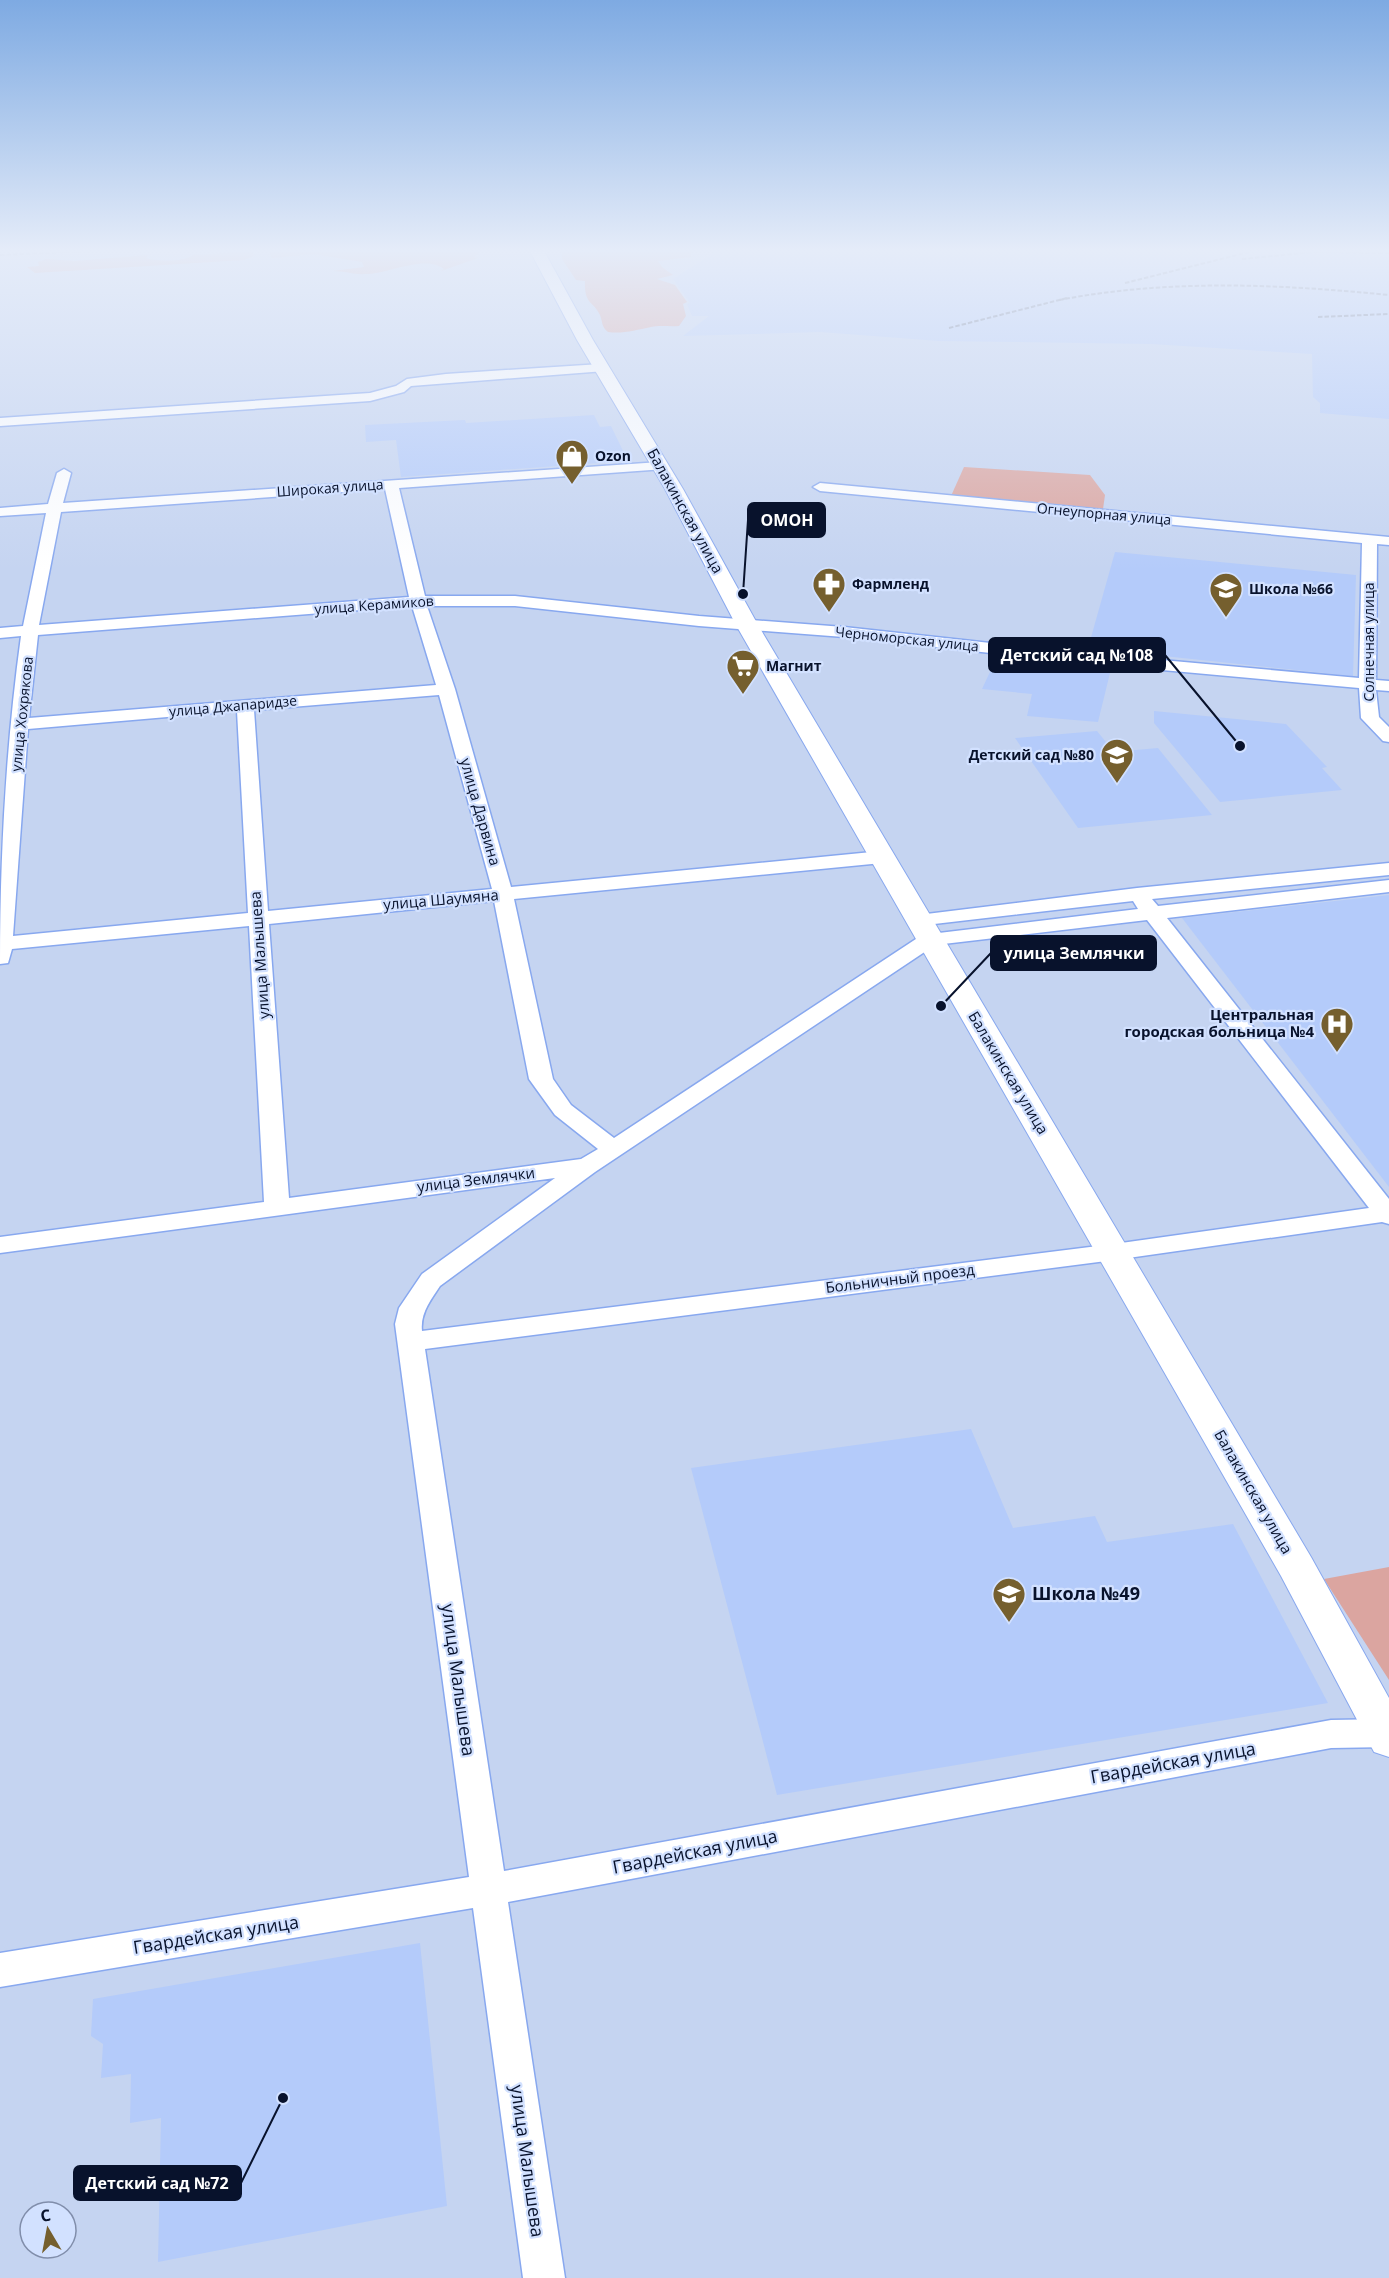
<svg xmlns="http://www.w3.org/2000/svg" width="1389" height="2278" font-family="'Open Sans',sans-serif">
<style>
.built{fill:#b4cbfa}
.green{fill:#dba5a0}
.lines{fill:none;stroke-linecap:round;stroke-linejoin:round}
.minor-casing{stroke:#88a8ef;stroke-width:3}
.major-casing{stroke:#88a8ef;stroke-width:2}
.minor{fill:#fff;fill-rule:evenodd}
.major{fill:#fff;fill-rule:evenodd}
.rail{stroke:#6b7793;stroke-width:2;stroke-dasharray:4.5 2;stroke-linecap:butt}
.labels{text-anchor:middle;stroke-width:4.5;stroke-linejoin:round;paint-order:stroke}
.far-poi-label{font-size:14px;font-weight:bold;fill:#08122c;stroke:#d2e1ff;text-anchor:start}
.far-street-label{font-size:14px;fill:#08122c;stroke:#d2e1ff}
.street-label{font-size:15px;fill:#08122c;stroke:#d2e1ff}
.poi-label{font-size:15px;font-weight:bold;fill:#08122c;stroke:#d2e1ff;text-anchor:end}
.near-poi-label{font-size:18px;font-weight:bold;fill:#08122c;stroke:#d2e1ff;text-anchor:start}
.near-street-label{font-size:18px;fill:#08122c;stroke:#d2e1ff}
.leader{fill:none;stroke:#08122c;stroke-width:2}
.callout-dot{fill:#08122c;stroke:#d2e1ff;stroke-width:2}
.callout{fill:#08122c;stroke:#08122c;stroke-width:2}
.callout-label{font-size:16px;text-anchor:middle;font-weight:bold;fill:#fff}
</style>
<rect width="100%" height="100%" fill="#c5d4f1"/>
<g class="built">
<polygon points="717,251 1389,251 1389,419 1320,413 1320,403 1313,397 1312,354 1151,344 939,341 820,332 683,336 709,316 692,316 687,304 690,303 673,279"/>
<polygon points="594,415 600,427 611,426 628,461 401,477 396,440 366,442 365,425 465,420 466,423"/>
<polygon points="1115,552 1356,575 1353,676 1088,648"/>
<polygon points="996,659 1110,673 1098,722 1027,716 1032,694 982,689"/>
<polygon points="1154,711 1286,724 1327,767 1322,768 1342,790 1220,802 1154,723"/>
<polygon points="1097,731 1114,752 1158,748 1212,815 1078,828 1015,738"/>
<polygon points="1389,895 1389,1187 1182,918"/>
<polygon points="971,1429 1013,1528 1095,1516 1107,1542 1233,1524 1328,1703 777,1795 691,1468"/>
<polygon points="420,1943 447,2206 158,2262 161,2118 130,2123 131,2074 101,2078 103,2044 91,2036 93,1999"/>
</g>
<g class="green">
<path d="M252,251L254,256L244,260L35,273L27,267L39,266L38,262L47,259L75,261L148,255L146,258C159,262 184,262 193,255Z"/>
<path d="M269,251H476L479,254L474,257L478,258L441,271L444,269C426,254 387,274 366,274C355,275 345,271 333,271L364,267L362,262L314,254L272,258Z"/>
<path d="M567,251H691V257L658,261L662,267L673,275L657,279L675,285L687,302L683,304L686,316L679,326C670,327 660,325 651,327C636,330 623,334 608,332C601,326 603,323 600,315C593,300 584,305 585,281L576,280L562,259V252Z"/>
<polygon points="964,467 1090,475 1105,495 1103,509 951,496"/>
<polygon points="1389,1567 1389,1680 1324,1579"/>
</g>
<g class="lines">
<defs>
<g id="minor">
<polygon points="601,364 607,368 605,371 411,386 404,392 370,401 0,426 0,418 370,393 396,386 407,379 446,374"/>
<path d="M660,462L665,463L667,466L665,469L399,488L425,596H515L699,616L844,627L1074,652L1359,678L1362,543L820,491L813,487L820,483L1389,537V545L1377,544L1376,680L1389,681V691L1376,690L1379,717L1389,727V742L1383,741L1361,718L1359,688L1074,662L844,637L699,626L515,606H427L455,689L511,887L882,851L889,853L892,857L889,861L882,863L514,899L553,1079L571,1105L614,1138L922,935L1138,909L1133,901L917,926L910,924L907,920L910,916L1137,888L1389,863V875L1152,899L1158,906L1389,880V892L1167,918L1389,1199V1224L1382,1222L1114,1260L425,1349L504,1871L1331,1720L1389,1719V1747L1331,1748L508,1902L565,2278H523L473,1908L0,1987V1953L469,1877L395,1324L399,1308L422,1274L555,1178L0,1253V1237L264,1202L249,926L12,949L8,963L0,964C0,854 6,745 21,636L0,638V628L23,626L46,513L0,516V508L48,504L57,473L64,469L71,473L63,503ZM385,489L409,597L39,625L61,512ZM412,606L436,685L29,718L38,635ZM439,695L492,889L268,911L254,710ZM237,711L248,913L13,936L28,729ZM494,901L529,1079L555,1115L598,1149L581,1159L289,1198L269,924ZM1147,920L1369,1208L1114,1244L422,1331C420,1313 431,1300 440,1286L595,1172L935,945Z"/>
</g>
<polygon id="major" points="530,251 544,251 593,340 683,489 758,625 1311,1557 1389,1698 1389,1757 1374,1752 1281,1576 736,625 665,489 577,340"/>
</defs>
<use href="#minor" class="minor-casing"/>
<use href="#major" class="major-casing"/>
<use href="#minor" class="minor"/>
<use href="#major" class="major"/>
<g class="rail">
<polyline points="0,255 89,251"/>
<polyline points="1242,259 1314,252 1389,253"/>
<polyline points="1125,283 1253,251"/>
<path d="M1059,300C1169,279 1278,284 1389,295"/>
<polyline points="1318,317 1389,314"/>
<polyline points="949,328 1067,298"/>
</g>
</g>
<linearGradient id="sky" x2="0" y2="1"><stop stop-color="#7eaae2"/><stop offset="0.44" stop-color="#e5ecf9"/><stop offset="1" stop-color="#e5ecf9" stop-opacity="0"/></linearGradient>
<rect width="1389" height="570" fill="url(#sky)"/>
<defs>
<symbol id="shop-pin" viewBox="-11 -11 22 30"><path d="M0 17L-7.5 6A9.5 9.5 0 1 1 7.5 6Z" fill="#755f2e" stroke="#d2e1ff"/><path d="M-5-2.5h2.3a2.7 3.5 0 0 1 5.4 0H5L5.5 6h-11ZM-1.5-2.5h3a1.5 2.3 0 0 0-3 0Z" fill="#fff"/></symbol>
<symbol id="pharmacy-pin" viewBox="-11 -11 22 30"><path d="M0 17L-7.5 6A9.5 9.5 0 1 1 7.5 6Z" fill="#755f2e" stroke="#d2e1ff"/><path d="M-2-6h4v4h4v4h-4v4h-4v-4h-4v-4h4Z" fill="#fff"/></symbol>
<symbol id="school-pin" viewBox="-11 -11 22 30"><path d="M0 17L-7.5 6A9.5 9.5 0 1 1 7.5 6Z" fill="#755f2e" stroke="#d2e1ff"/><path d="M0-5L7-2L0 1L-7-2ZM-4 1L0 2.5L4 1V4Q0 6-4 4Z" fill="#fff"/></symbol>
<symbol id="supermarket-pin" viewBox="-11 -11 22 30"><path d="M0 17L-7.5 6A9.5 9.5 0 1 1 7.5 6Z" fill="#755f2e" stroke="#d2e1ff"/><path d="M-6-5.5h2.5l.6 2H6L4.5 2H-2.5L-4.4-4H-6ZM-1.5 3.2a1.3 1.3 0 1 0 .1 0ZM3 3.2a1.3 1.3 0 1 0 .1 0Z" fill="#fff"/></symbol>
<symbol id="hospital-pin" viewBox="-11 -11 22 30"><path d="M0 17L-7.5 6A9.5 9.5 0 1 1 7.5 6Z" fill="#755f2e" stroke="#d2e1ff"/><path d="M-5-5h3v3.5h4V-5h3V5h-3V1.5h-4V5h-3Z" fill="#fff"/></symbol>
</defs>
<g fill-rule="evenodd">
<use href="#shop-pin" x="553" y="437" width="38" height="52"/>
<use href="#pharmacy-pin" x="810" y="565" width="38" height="52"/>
<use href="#school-pin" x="1207" y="570" width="38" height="52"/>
<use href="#supermarket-pin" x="724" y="647" width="38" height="52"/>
<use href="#school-pin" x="1098" y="736" width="38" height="52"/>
<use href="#hospital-pin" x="1318" y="1005" width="38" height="52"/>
<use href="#school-pin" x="990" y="1575" width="38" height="52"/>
</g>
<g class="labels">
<g class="far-poi-label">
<text x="595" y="461">Ozon</text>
<text x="852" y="589">Фармленд</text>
<text x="1249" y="594">Школа №66</text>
<text x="766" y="671">Магнит</text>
<text x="1094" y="760" text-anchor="end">Детский сад №80</text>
</g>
<g class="far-street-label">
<text transform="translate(330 488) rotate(-4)" y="5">Широкая улица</text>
<text transform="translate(1104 514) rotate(5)" y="5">Огнеупорная улица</text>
<text transform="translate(374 605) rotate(-4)" y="5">улица Керамиков</text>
<text transform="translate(907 639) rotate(6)" y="5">Черноморская улица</text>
<text transform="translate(1369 642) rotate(-90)" y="5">Солнечная улица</text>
<text transform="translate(233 706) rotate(-5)" y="5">улица Джапаридзе</text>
<text transform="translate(22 714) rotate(-84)" y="5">улица Хохрякова</text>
</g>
<g class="street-label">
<text transform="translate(685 511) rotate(61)" y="5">Балакинская улица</text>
<text transform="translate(480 812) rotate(74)" y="5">улица Дарвина</text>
<text transform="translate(441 900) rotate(-5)" y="5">улица Шаумяна</text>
<text transform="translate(260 955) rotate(-94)" y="5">улица Малышева</text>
<text transform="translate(1008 1073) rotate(59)" y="5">Балакинская улица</text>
<text transform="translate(476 1180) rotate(-7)" y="5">улица Землячки</text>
<text transform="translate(900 1279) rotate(-7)" y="5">Больничный проезд</text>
<text transform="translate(1253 1492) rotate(60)" y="5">Балакинская улица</text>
</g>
<g class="poi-label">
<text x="1314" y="1020">Центральная<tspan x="1314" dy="17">городская больница №4</tspan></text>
</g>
<g class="near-poi-label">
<text x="1032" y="1600">Школа №49</text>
</g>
<g class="near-street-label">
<text transform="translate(458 1680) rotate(82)" y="6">улица Малышева</text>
<text transform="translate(1173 1763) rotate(-10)" y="6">Гвардейская улица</text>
<text transform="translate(695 1852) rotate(-11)" y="6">Гвардейская улица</text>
<text transform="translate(216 1935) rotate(-9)" y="6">Гвардейская улица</text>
<text transform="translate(527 2161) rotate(82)" y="6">улица Малышева</text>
</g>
</g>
<path class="leader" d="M743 594L748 520M1240 746L1165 655M941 1006L991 953M283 2098L241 2183"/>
<g class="callout-dot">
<circle cx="743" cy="594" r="6"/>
<circle cx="1240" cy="746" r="6"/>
<circle cx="941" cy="1006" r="6"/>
<circle cx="283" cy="2098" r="6"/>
</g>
<g class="callout">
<rect x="748" y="503" width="77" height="34" rx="6"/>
<rect x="989" y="638" width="176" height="34" rx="6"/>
<rect x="991" y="936" width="165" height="34" rx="6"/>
<rect x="74" y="2166" width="167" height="34" rx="6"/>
</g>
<g class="callout-label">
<text x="787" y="526">ОМОН</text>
<text x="1077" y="661">Детский сад №108</text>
<text x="1074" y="959">улица Землячки</text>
<text x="157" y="2189">Детский сад №72</text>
</g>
<g transform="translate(48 2230) rotate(350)"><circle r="28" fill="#d2e1ff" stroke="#818eab" stroke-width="1.5"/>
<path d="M0-4.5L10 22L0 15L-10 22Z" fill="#755f2e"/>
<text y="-9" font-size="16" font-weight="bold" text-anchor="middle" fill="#08122c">С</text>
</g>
</svg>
